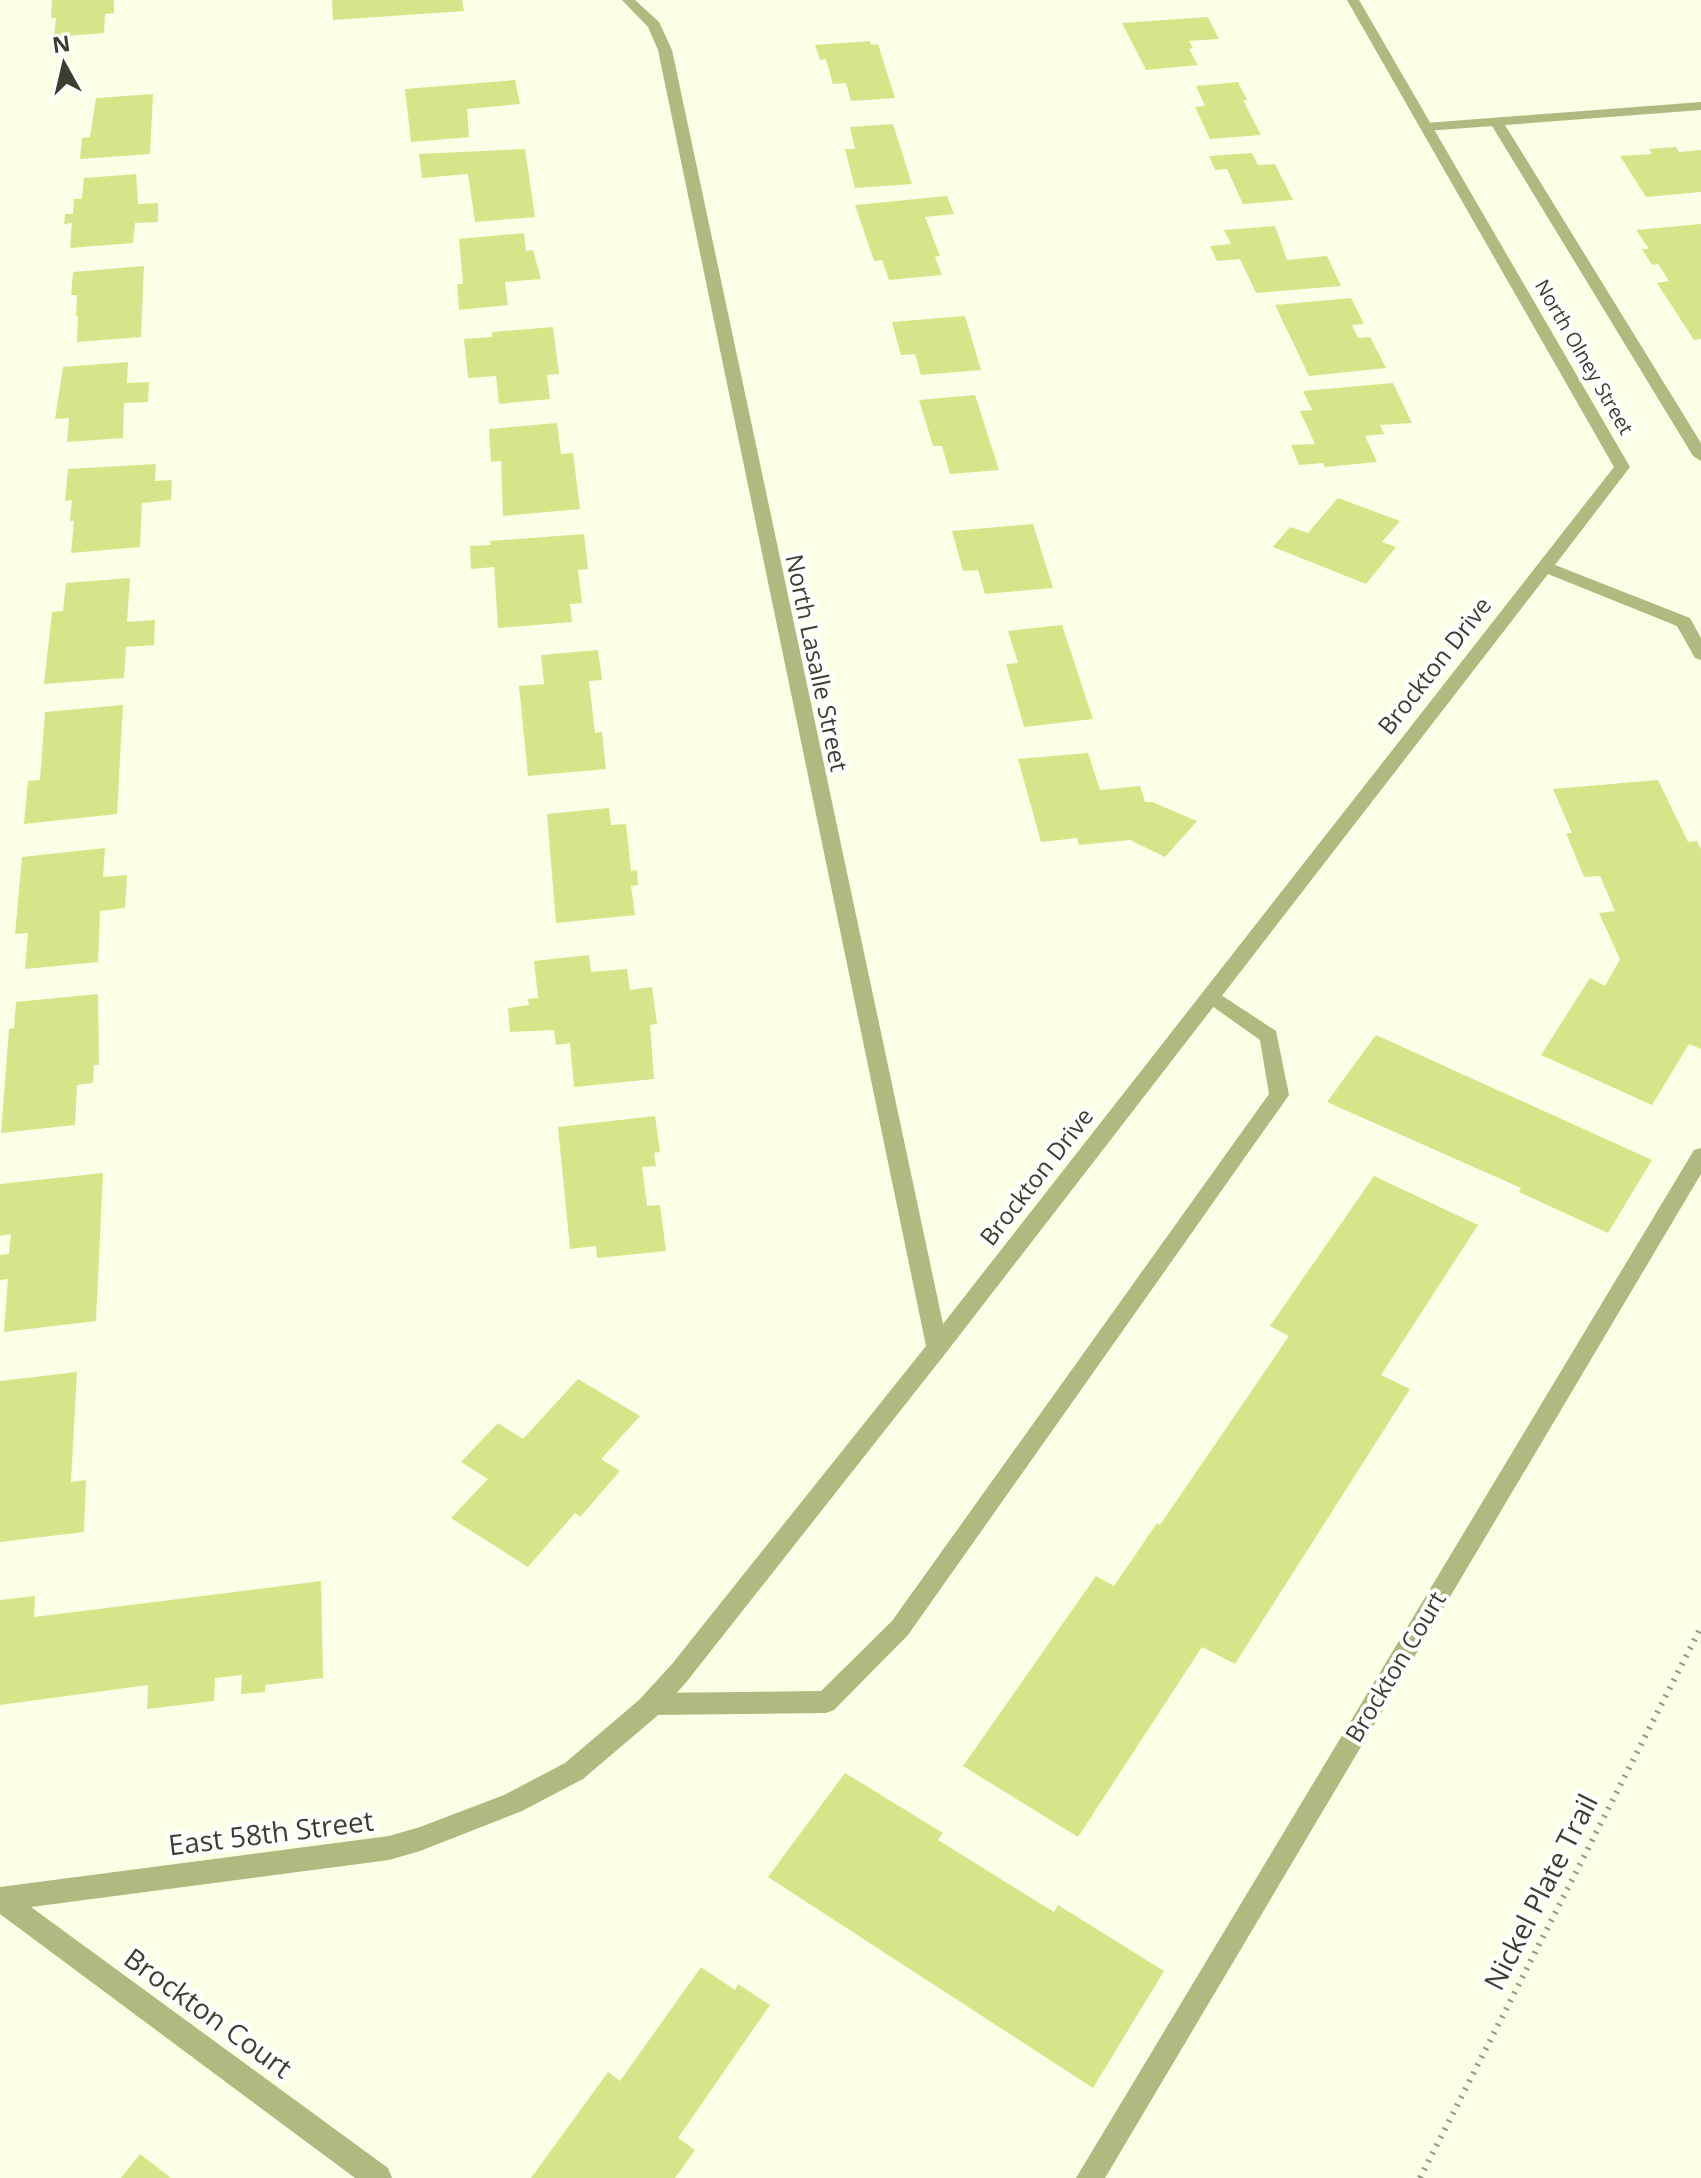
<svg xmlns="http://www.w3.org/2000/svg" width="1701" height="2178" font-family="'Open Sans',sans-serif">
<style>
.building{fill:#d7e58a}
.lines{fill:none;stroke-linecap:round;stroke-linejoin:round}
.path{stroke:#959886;stroke-width:6;stroke-dasharray:2 7;stroke-linecap:butt}
.lane{fill:#b0b97f;fill-rule:evenodd}
.street{fill:#b0b97f;fill-rule:evenodd}
.labels{text-anchor:middle;stroke-width:8;stroke-linejoin:round;paint-order:stroke}
.far-street-label{font-size:20px;fill:#3c3e32;stroke:#fff}
.street-label{font-size:24px;fill:#3c3e32;stroke:#fff}
.near-street-label{font-size:28px;fill:#3c3e32;stroke:#fff}
</style>
<rect width="100%" height="100%" fill="#faffe6"/>
<g class="building">
<polygon points="52,0 114,0 114,13 105,14 104,33 54,37 56,18 51,18"/>
<polygon points="332,0 462,0 464,11 333,20"/>
<polygon points="1208,17 1219,39 1189,41 1193,48 1189,49 1198,65 1146,70 1122,23"/>
<polygon points="870,41 871,45 878,44 895,98 851,101 846,83 833,84 826,59 820,60 815,45"/>
<polygon points="515,80 520,104 467,109 469,137 411,142 405,89"/>
<polygon points="1238,82 1247,100 1243,100 1261,135 1210,139 1195,107 1205,106 1196,86"/>
<polygon points="153,94 150,154 80,159 82,138 90,137 96,98"/>
<polygon points="893,124 912,184 855,188 845,149 855,149 850,127"/>
<polygon points="1676,147 1679,152 1701,150 1701,192 1646,197 1620,156 1652,154 1649,149"/>
<polygon points="525,149 535,217 475,222 468,174 422,178 419,154"/>
<polygon points="1252,153 1258,165 1275,164 1293,200 1243,204 1227,169 1215,170 1209,156"/>
<polygon points="136,174 138,204 158,203 158,222 135,223 133,243 70,248 72,223 64,224 65,214 73,214 74,199 82,199 84,178"/>
<polygon points="947,196 954,214 925,217 940,256 935,257 942,275 889,280 882,260 874,261 855,205"/>
<polygon points="1701,224 1701,339 1694,340 1657,283 1669,281 1658,264 1652,265 1642,249 1649,249 1636,230"/>
<polygon points="1275,226 1287,260 1327,256 1341,286 1256,293 1240,259 1217,261 1210,246 1231,244 1224,230"/>
<polygon points="524,233 526,251 533,250 541,279 505,282 508,305 459,310 457,284 463,284 459,239"/>
<polygon points="144,266 141,337 77,342 78,315 76,316 77,295 71,295 73,272"/>
<polygon points="1351,298 1364,324 1352,325 1358,338 1370,337 1386,368 1309,376 1275,305"/>
<polygon points="965,316 981,370 921,375 915,354 901,355 892,322"/>
<polygon points="553,327 559,374 547,375 550,399 499,404 496,376 468,378 464,339 492,337 492,332"/>
<polygon points="128,362 127,383 149,382 148,402 124,403 123,438 67,442 69,418 55,419 63,367"/>
<polygon points="1393,383 1412,423 1380,425 1384,434 1365,436 1377,462 1325,467 1323,463 1299,465 1291,445 1315,444 1300,411 1312,410 1303,391"/>
<polygon points="975,395 999,470 950,474 942,446 933,446 919,400"/>
<polygon points="557,423 561,454 573,453 580,509 503,516 501,461 491,462 489,429"/>
<polygon points="156,464 155,481 172,480 171,500 142,503 140,547 71,553 74,521 70,521 72,500 65,501 68,469"/>
<polygon points="1338,498 1400,521 1382,542 1396,547 1366,584 1273,547 1290,527 1308,533"/>
<polygon points="1033,524 1053,588 985,594 978,570 963,571 952,531"/>
<polygon points="584,534 588,569 578,570 582,603 570,604 572,622 498,628 494,567 471,569 470,546 491,545 490,541"/>
<polygon points="130,578 127,622 155,620 154,645 126,647 124,678 44,684 52,612 63,611 66,583"/>
<polygon points="1062,625 1093,719 1024,727 1006,664 1018,663 1008,631"/>
<polygon points="598,650 602,680 589,681 595,733 602,732 606,769 528,776 519,686 544,684 541,655"/>
<polygon points="123,705 117,814 24,824 28,781 40,780 45,712"/>
<polygon points="1088,753 1100,790 1140,786 1145,802 1152,802 1197,821 1165,857 1130,840 1079,845 1077,838 1041,842 1018,759"/>
<polygon points="1658,780 1688,842 1697,841 1701,849 1701,1049 1689,1044 1652,1105 1541,1055 1590,978 1605,986 1620,959 1599,913 1615,911 1600,876 1584,877 1566,833 1572,833 1553,789"/>
<polygon points="609,808 611,825 626,824 631,871 637,870 638,885 631,886 635,915 556,923 547,814"/>
<polygon points="105,848 103,877 127,875 125,908 100,911 98,962 25,969 28,933 15,934 22,857"/>
<polygon points="589,955 591,972 627,969 630,990 652,987 657,1024 650,1025 654,1079 574,1087 570,1043 556,1045 554,1030 510,1032 508,1008 529,1005 528,999 538,998 534,961"/>
<polygon points="98,994 99,1065 94,1065 93,1083 77,1085 75,1125 1,1133 9,1029 14,1028 16,1002"/>
<polygon points="1376,1035 1652,1160 1608,1233 1519,1192 1521,1188 1327,1102"/>
<polygon points="655,1116 660,1152 654,1153 656,1166 642,1167 647,1206 660,1205 666,1251 597,1258 596,1246 570,1249 558,1127"/>
<polygon points="103,1173 96,1321 4,1332 8,1279 0,1280 0,1255 9,1254 11,1234 0,1236 0,1184"/>
<polygon points="1374,1176 1478,1225 1381,1375 1410,1389 1235,1664 1202,1647 1078,1837 963,1766 1096,1576 1114,1586 1157,1523 1160,1525 1289,1336 1270,1326"/>
<polygon points="77,1372 71,1482 86,1480 84,1532 0,1542 0,1381"/>
<polygon points="578,1379 640,1416 601,1459 620,1471 580,1517 575,1513 528,1567 451,1518 488,1479 461,1462 498,1423 523,1439"/>
<polygon points="321,1581 323,1678 265,1685 265,1692 241,1694 242,1675 215,1678 214,1701 147,1709 148,1685 0,1705 0,1600 35,1596 34,1617"/>
<polygon points="845,1773 943,1833 938,1840 1054,1912 1058,1905 1164,1971 1093,2088 768,1877"/>
<polygon points="701,1967 735,1990 738,1984 770,2005 678,2138 695,2150 675,2178 531,2178 608,2072 620,2081"/>
<polygon points="140,2154 171,2178 121,2178"/>
</g>
<g class="lines">
<polyline class="path" points="1420,2178 1701,1627"/>
<g class="lane">
<polygon points="1701,102 1701,110 1505,125 1701,443 1701,461 1693,456 1492,126 1426,131 1419,127 1426,123"/>
<polygon points="1212,989 1276,1031 1289,1095 908,1635 834,1710 826,1713 652,1715 644,1712 640,1704 644,1696 652,1693 821,1691 892,1621 1269,1094 1260,1040 1205,1001 1202,996"/>
</g>
<g class="street">
<polygon points="622,0 635,0 659,22 672,50 943,1324 1614,467 1347,0 1359,0 1630,467 1555,565 1690,618 1701,638 1701,660 1695,658 1677,626 1548,574 945,1354 688,1680 657,1716 583,1779 522,1811 420,1851 389,1860 31,1907 388,2168 392,2178 355,2178 0,1914 0,1887 389,1836 420,1827 504,1795 565,1763 639,1700 672,1664 926,1346 658,50 648,27"/>
<polygon points="1701,1148 1701,1174 1105,2178 1076,2178 1694,1150"/>
</g>
</g>
<g class="labels">
<g class="far-street-label">
<text transform="translate(1584 357) rotate(60)" y="7">North Olney Street</text>
</g>
<g class="street-label">
<text transform="translate(816 663) rotate(78)" y="8">North Lasalle Street</text>
<text transform="translate(1435 666) rotate(-52)" y="8">Brockton Drive</text>
<text transform="translate(1037 1177) rotate(-52)" y="8">Brockton Drive</text>
<text transform="translate(1396 1667) rotate(-59)" y="8">Brockton Court</text>
</g>
<g class="near-street-label">
<text transform="translate(271 1833) rotate(-7)" y="10">East 58th Street</text>
<text transform="translate(1541 1892) rotate(-63)" y="10">Nickel Plate Trail</text>
<text transform="translate(208 2013) rotate(36)" y="10">Brockton Court</text>
</g>
</g>
<g transform="translate(64 64) rotate(352)" stroke="#ffffff" stroke-width="6" paint-order="stroke">
<path d="M0-6L14 30L0 20L-14 30Z" fill="#3c3e32"/>
<text y="-12" font-size="22" font-weight="bold" text-anchor="middle" fill="#3c3e32">N</text>
</g>
</svg>
